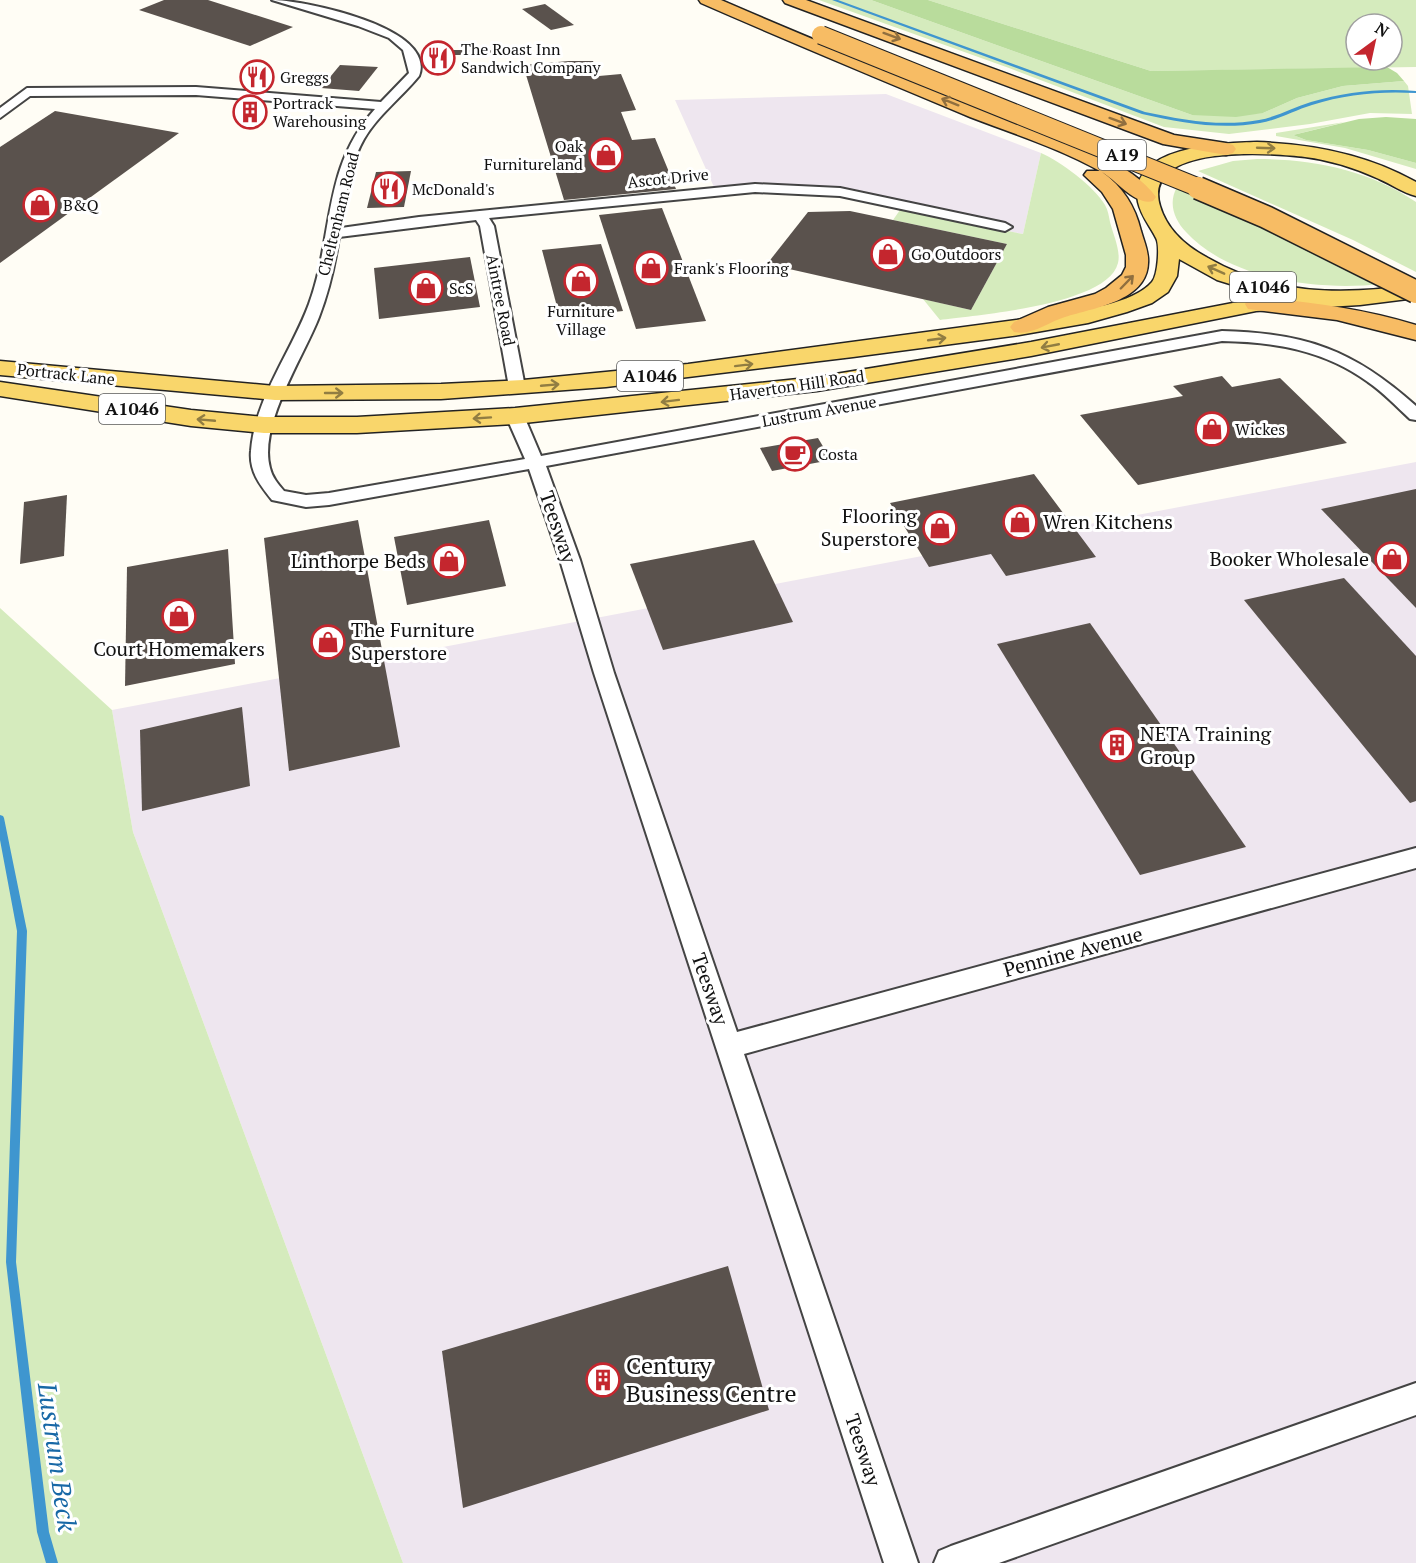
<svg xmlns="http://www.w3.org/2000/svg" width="1416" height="1563" font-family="'PT Serif',serif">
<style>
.industrial{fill:#eee6ef}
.green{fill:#d5ebbd;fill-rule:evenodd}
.forest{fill:#b9dc9c}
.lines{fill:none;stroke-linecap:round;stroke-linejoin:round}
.stream{fill:#3f96cf;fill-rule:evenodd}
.building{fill:#5a524d}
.minor-casing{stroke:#444;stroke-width:4}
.primary-casing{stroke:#222;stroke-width:3}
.trunk-casing{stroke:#222;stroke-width:3}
.minor{fill:#fff;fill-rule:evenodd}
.primary{fill:#f9d66b;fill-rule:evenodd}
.trunk{fill:#f7bc64;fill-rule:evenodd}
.trunk-bridge-far1-casing{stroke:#222;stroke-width:20;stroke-linecap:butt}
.trunk-bridge-casing{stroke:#222;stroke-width:25;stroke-linecap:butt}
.trunk-bridge-far1{stroke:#f7bc64;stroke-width:18}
.trunk-bridge{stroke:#f7bc64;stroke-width:22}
.oneway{stroke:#906f3f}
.oneway2{stroke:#917d42}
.labels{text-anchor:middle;stroke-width:6;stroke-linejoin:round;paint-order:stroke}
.far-poi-label{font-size:16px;fill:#111;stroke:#fff;text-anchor:start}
.far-street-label{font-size:16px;fill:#111;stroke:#fff}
.shield{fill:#fff;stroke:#585858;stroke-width:1.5}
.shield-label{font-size:18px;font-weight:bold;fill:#111}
.poi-label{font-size:20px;fill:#111;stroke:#fff;text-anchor:end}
.street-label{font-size:20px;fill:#111;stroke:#fff}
.near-poi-label{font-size:24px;fill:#111;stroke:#fff;text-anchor:start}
.near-water-label{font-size:26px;font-style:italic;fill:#1768a6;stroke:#fff}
</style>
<rect width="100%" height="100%" fill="#fffdf5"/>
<g class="industrial">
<polygon points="886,94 1041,153 1023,234 827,195 714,187 675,100"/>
<polygon points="1416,462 1416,1563 403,1563 133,832 112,710"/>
</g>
<g class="green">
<polygon points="819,0 871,0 1192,115 1263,113 1297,98 1343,86 1404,81 1408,86 1412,114 1370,113 1310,124 1229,134 1164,127 1009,68"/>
<path d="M928,0H1416V67L1151,71ZM1356,24H1392V60H1356Z"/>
<polygon points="1345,122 1293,135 1306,140 1368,150 1416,163 1416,169 1345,148 1276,136 1276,133"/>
<path d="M1041,153C1060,161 1095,187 1105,205C1108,210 1109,217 1110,222C1113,234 1121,251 1118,263C1108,305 977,315 940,320L923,299L971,310L1007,244L893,220L900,210L1023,234Z"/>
<path d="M1257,159C1313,159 1369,170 1416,202V272L1353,240L1198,171L1233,161Z"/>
<path d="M1177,187L1381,284C1319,291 1230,280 1186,232C1174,219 1168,203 1177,187Z"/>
<polygon points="0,608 112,710 133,832 403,1563 0,1563"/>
</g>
<g class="forest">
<polygon points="871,0 928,0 1151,71 1387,67 1397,73 1404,81 1343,86 1297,98 1263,113 1236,117 1192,115"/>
<polygon points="1386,117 1416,119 1416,163 1368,150 1306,140 1293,135 1359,119"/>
</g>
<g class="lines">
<g class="stream">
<path d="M832,0H838L1145,112C1183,120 1221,127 1259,120C1277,117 1294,107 1311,102C1346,92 1380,88 1416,91V93C1380,91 1346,94 1312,105C1295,110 1278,120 1260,123C1221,130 1181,123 1142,114Z"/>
<polygon points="0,815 3,816 4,818 27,931 16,1262 49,1532 58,1563 46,1563 37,1532 6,1262 17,931 0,840"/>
</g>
</g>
<g class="building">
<polygon points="164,0 208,0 293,27 250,46 139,10"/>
<polygon points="545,4 574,25 551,30 522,9"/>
<polygon points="434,50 515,50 513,55 446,55 444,61 430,61"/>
<polygon points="569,61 593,61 599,76 621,74 636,110 621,112 632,140 655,138 676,189 564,200 523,65"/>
<polygon points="340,65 378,67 359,91 321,88"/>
<polygon points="271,72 266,82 244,82 249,73"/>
<polygon points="55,111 179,133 0,263 0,147"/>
<polygon points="411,171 404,207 367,208 376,172"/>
<polygon points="662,208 706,321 636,329 599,215"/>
<polygon points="850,211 893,220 1007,244 971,310 767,264 808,212"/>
<polygon points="601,244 623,311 560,318 542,250"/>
<polygon points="470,257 480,307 379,319 374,268"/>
<polygon points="1222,376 1232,387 1280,378 1347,443 1138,485 1080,415 1183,396 1173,386"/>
<polygon points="818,438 831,460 772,471 760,448"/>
<polygon points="1034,474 1096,557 1006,576 991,554 929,567 890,503"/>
<polygon points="1416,489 1416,608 1321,509"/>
<polygon points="67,495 64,556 20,564 24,502"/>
<polygon points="358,520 400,747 289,771 264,538"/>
<polygon points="489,520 506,586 407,605 394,537"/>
<polygon points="754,540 793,622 663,650 630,564"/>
<polygon points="228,549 235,664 125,686 127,567"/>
<polygon points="1344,578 1416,656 1416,801 1410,803 1244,600"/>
<polygon points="1090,623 1246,847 1140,875 997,644"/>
<polygon points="242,707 250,786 142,811 140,730"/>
<polygon points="728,1266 769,1410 463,1508 442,1351"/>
</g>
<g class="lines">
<defs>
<g id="minor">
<path d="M272,0C302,0 438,27 419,76C402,97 378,115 364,139C349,165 346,199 341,228L419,217L755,184L840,188L1005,223L1012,227L1005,231L840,196L755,192L489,218L494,226L525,387L517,392L509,387L480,226L476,220L339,237C335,265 329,291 319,317C304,356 258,425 270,468C272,477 278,484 284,491L306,495L329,493L525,459L506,416L509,412H521L524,416L541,456L1222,331C1306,333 1354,350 1416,406V420L1410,419C1396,406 1383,392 1368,382C1324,350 1275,342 1222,341L546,466L580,560L614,673L737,1032L1416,848V868L744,1054L918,1563H884L594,673L560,560L529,469L329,505L306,507L272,500C260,485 249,471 251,451C255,398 291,353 309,304C334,235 322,167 375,109L196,95L30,96L0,118V108L27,88L196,87L381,102L409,73L403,50L389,38L358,26Z"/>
<polygon points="1416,1383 1416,1415 999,1563 934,1563 939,1551 951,1546"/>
</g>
<path id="primary" d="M1257,142C1312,144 1367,154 1416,182V196C1403,193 1391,184 1379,179C1355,168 1330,160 1305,157C1270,153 1141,143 1160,206C1167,230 1187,247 1208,258C1272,295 1345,296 1416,284V298L1360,305L1256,311L1031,356L817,391L515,424L357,433H264L191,426L0,396V382L191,410L264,417H357L515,408L817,377L1031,342L1269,296L1217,280L1179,259L1177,276L1168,292L1152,303L1127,312L1088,323L1019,335L853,357L606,387L441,399L275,400L0,375V361L275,386L441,384L523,380L688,364L1054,315C1081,310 1133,304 1152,282C1158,275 1160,245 1156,238C1150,226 1141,216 1138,202C1127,146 1221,143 1257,142Z"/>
<g id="trunk">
<path d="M699,0H721C799,34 878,66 957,98C1010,120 1124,151 1156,197L1153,201C1136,206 1117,181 1102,172C1123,187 1135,206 1141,231C1144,242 1149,252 1148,263C1147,301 1093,308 1065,317C1048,322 1032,336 1014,332L1010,327L1014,322L1048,307L1095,294L1106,288L1122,275L1126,267V255L1113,209L1102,192L1084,175L1087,171H1100C1059,148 1014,134 970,117C880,79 790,42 701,3Z"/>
<polygon points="783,0 806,0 1174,135 1226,143 1233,145 1236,149 1233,153 1226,155 1163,144 785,3"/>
<path d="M1256,297C1310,302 1364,309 1416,325V340L1337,320L1248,309L1245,304L1248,299Z"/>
</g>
</defs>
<use href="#minor" class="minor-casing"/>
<use href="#primary" class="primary-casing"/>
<use href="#trunk" class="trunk-casing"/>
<use href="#minor" class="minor"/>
<use href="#primary" class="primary"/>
<use href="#trunk" class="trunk"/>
<defs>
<polyline id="trunk-bridge-far1" points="821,35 1202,189"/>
<polyline id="trunk-bridge" points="1198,188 1266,217 1416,292"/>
</defs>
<use href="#trunk-bridge-far1" class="trunk-bridge-far1-casing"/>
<use href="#trunk-bridge" class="trunk-bridge-casing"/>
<use href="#trunk-bridge-far1" class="trunk-bridge-far1"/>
<use href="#trunk-bridge" class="trunk-bridge"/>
</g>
<defs><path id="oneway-shaft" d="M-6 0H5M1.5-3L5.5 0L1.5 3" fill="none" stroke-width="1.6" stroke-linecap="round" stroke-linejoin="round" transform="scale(1.5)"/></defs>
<g class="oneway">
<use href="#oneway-shaft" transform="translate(892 36) rotate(20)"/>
<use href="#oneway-shaft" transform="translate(950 102) rotate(-158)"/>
<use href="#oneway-shaft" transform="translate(1118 121) rotate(20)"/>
<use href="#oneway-shaft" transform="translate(1127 282) rotate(-46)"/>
</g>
<g class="oneway2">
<use href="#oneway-shaft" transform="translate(1266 148) rotate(2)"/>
<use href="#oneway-shaft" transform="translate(1216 270) rotate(-156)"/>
<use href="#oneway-shaft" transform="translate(937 339) rotate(-8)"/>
<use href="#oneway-shaft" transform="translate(1050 346) rotate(169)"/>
<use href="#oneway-shaft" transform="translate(744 365) rotate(-7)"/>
<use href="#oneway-shaft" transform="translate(550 385) rotate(-5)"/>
<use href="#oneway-shaft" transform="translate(334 393)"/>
<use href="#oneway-shaft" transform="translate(670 401) rotate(173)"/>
<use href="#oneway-shaft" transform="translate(482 418) rotate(176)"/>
<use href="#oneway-shaft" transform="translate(206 420) rotate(-175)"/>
</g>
<defs>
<symbol id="restaurant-ring" viewBox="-11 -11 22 22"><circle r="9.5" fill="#fff" stroke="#c4262e" stroke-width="1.5"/><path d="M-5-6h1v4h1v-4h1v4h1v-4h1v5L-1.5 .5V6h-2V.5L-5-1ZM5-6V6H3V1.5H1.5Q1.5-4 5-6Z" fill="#c4262e"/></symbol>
<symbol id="building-ring" viewBox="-11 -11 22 22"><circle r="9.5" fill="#fff" stroke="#c4262e" stroke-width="1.5"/><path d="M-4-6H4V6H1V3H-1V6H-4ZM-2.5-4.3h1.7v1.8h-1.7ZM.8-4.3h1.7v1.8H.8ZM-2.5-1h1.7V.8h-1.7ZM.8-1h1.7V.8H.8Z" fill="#c4262e"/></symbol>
<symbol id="shop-ring" viewBox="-11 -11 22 22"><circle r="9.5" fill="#fff" stroke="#c4262e" stroke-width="1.5"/><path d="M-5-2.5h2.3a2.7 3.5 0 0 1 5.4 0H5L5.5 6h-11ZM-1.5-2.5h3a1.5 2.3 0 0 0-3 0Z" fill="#c4262e"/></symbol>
<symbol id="cafe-ring" viewBox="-11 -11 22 22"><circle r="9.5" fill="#fff" stroke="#c4262e" stroke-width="1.5"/><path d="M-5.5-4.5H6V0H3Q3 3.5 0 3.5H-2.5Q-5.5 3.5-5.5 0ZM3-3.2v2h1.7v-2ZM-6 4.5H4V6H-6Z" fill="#c4262e"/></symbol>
</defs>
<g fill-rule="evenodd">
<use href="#restaurant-ring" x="419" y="39" width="38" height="38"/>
<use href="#restaurant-ring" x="238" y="58" width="38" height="38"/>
<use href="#building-ring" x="231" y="93" width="38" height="38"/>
<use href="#shop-ring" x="587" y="136" width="38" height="38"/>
<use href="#restaurant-ring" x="370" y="170" width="38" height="38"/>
<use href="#shop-ring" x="21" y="186" width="38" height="38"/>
<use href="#shop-ring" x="869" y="235" width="38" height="38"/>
<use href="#shop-ring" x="632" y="249" width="38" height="38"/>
<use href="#shop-ring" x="562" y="262" width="38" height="38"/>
<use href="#shop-ring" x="407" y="269" width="38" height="38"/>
<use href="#shop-ring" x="1193" y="410" width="38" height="38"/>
<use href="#cafe-ring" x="776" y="435" width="38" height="38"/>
<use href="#shop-ring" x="1001" y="503" width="38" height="38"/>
<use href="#shop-ring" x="921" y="509" width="38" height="38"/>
<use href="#shop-ring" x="1373" y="540" width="38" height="38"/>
<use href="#shop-ring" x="430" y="542" width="38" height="38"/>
<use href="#shop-ring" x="160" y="597" width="38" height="38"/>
<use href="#shop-ring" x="309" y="623" width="38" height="38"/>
<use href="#building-ring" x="1098" y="726" width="38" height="38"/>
<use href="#building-ring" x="584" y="1361" width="38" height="38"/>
</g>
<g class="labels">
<g class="far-poi-label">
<text x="461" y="55">The Roast Inn<tspan x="461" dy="18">Sandwich Company</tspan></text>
<text x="280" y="83">Greggs</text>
<text x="273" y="109">Portrack<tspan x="273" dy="18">Warehousing</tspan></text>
<text x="583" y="152" text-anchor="end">Oak<tspan x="583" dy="18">Furnitureland</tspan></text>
<text x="412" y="195">McDonald's</text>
<text x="63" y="211">B&amp;Q</text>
<text x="911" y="260">Go Outdoors</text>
<text x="674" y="274">Frank's Flooring</text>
<text x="449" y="294">ScS</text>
<text x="581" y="317" text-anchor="middle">Furniture<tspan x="581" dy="18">Village</tspan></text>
<text x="1235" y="435">Wickes</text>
<text x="818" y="460">Costa</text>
</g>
<g class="far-street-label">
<text transform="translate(668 178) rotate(-6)" y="6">Ascot Drive</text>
<text transform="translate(338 214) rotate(-76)" y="6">Cheltenham Road</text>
<text transform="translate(501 300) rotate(79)" y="6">Aintree Road</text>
<text transform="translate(66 374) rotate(6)" y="6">Portrack Lane</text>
<text transform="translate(797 385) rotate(-8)" y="6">Haverton Hill Road</text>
<text transform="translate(819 411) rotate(-10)" y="6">Lustrum Avenue</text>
</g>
<g class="shield">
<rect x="1098" y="140" width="48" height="30" rx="4.5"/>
<rect x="1230" y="272" width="66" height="30" rx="4.5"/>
<rect x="617" y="361" width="66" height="30" rx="4.5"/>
<rect x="99" y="394" width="66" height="30" rx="4.5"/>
</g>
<g class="shield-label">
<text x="1122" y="161">A19</text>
<text x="1263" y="293">A1046</text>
<text x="650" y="382">A1046</text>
<text x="132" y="415">A1046</text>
</g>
<g class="poi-label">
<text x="917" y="523">Flooring<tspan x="917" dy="23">Superstore</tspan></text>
<text x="1043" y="529" text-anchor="start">Wren Kitchens</text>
<text x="1369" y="566">Booker Wholesale</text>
<text x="426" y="568">Linthorpe Beds</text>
<text x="351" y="637" text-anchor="start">The Furniture<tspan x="351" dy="23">Superstore</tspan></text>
<text x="179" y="656" text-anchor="middle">Court Homemakers</text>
<text x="1140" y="741" text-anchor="start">NETA Training<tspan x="1140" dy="23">Group</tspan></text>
</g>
<g class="street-label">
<text transform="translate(558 527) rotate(71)" y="7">Teesway</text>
<text transform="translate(1073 952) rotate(-15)" y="7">Pennine Avenue</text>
<text transform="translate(710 989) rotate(71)" y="7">Teesway</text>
<text transform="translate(863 1450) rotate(72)" y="7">Teesway</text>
</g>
<g class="near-poi-label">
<text x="626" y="1374">Century<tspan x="626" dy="28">Business Centre</tspan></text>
</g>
<g class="near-water-label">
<text transform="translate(57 1457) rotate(82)" y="9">Lustrum Beck</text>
</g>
</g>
<g transform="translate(1374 42) rotate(33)"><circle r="28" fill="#ffffff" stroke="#a0a0a0" stroke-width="1.5"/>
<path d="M0-4.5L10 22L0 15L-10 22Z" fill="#c4262e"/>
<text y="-9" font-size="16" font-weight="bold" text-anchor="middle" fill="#111111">N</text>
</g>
</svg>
